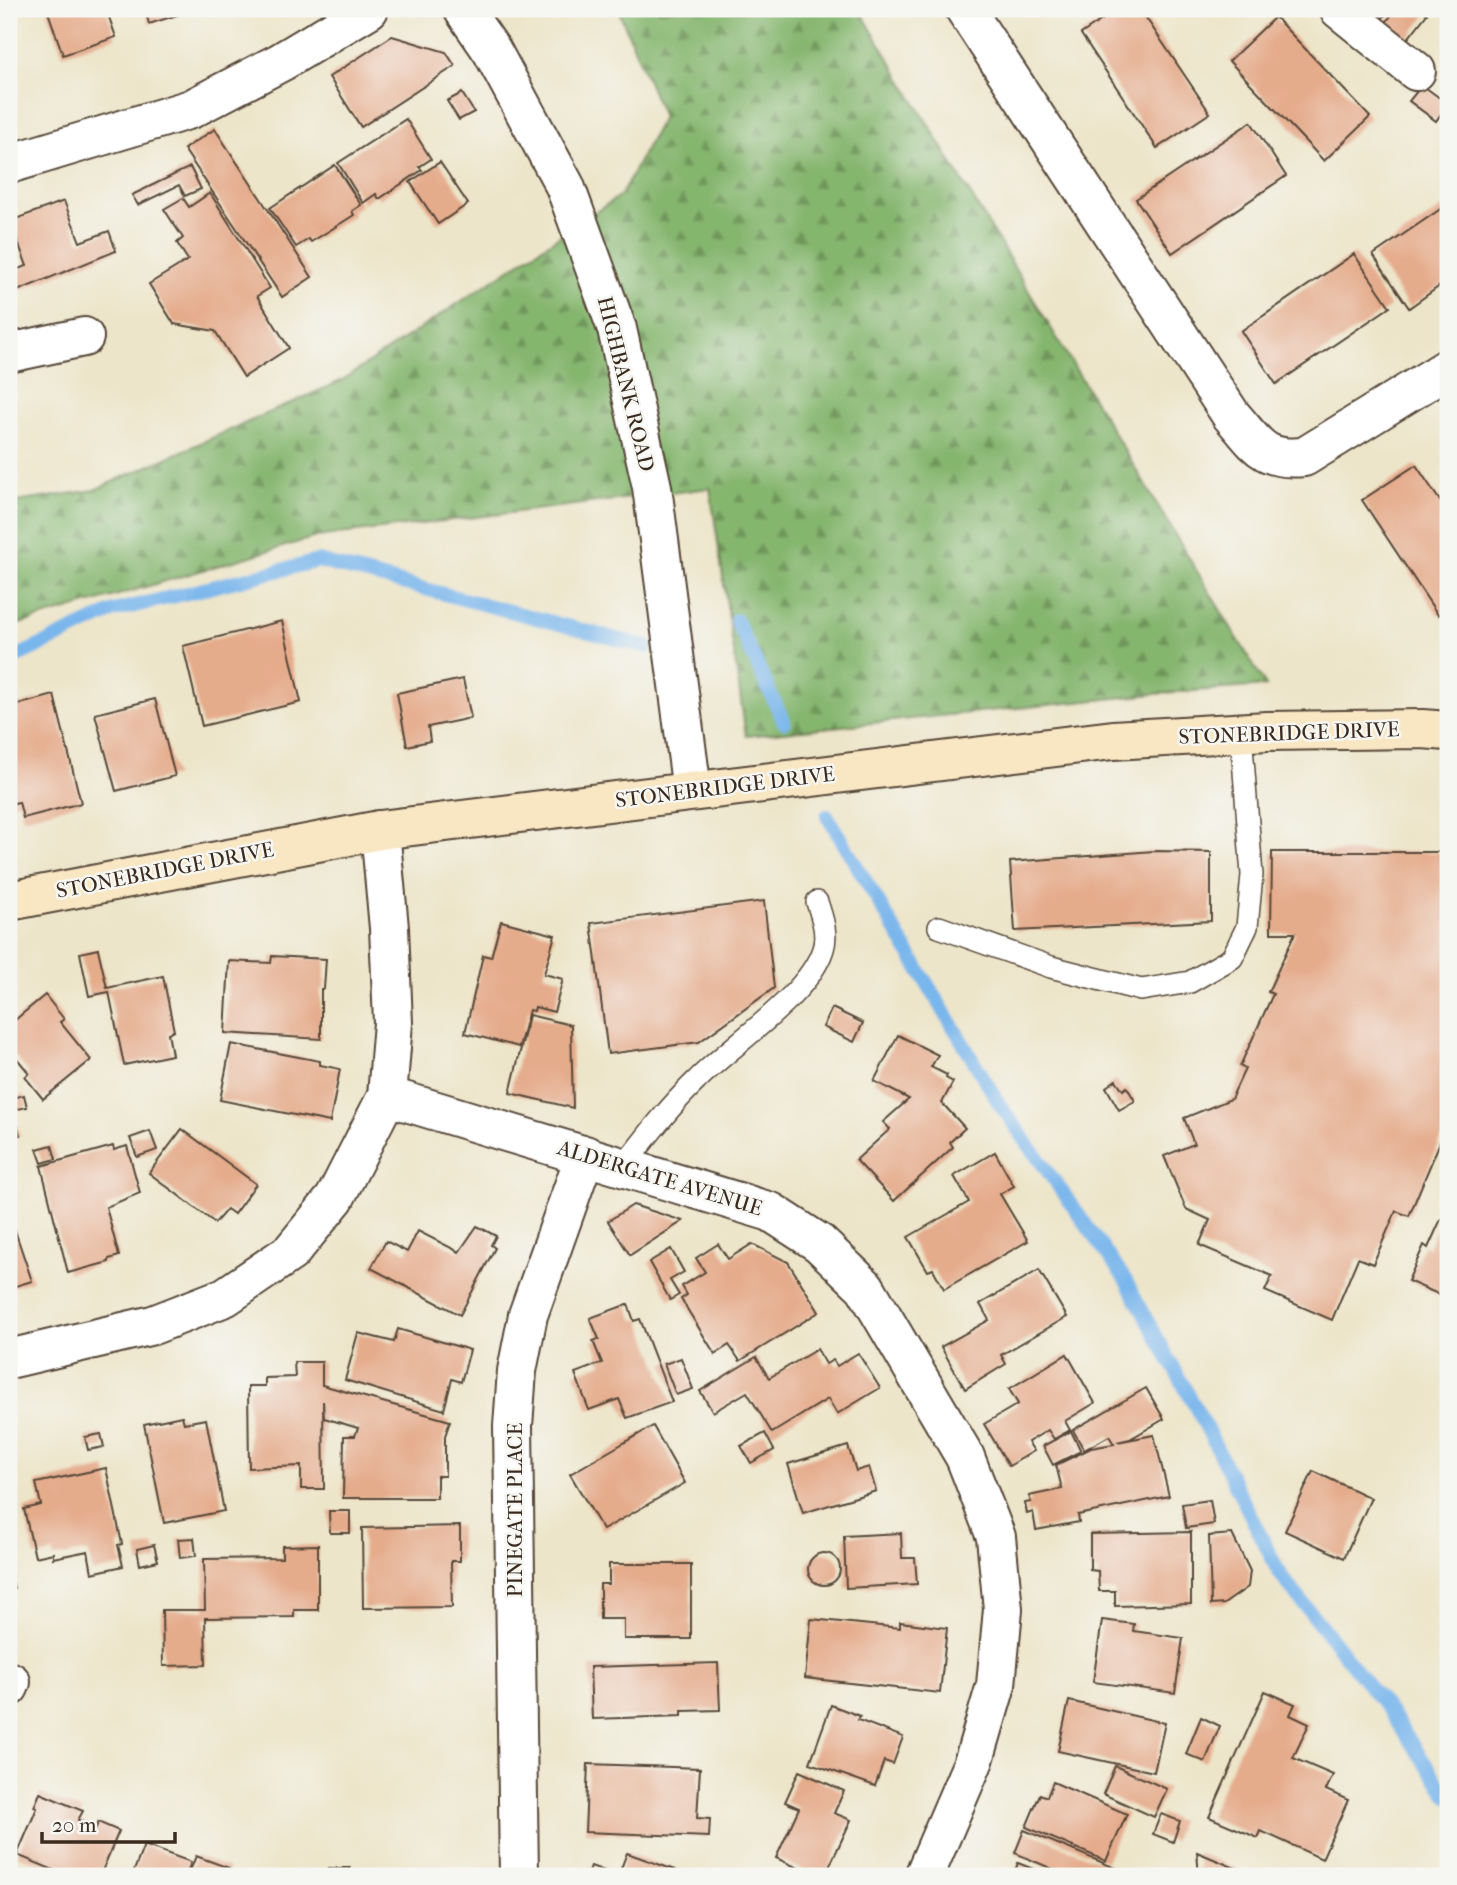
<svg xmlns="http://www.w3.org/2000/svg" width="1457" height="1885" font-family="'IM FELL French Canon',serif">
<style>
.forest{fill:url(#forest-firs);stroke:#607046;stroke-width:2}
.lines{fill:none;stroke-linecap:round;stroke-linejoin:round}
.stream{stroke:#79b6ec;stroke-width:14}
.building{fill:#e5ac8c}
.lane-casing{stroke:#564638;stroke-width:24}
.street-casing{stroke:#564638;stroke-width:42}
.secondary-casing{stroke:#564638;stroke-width:42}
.lane{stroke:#fff;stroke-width:21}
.street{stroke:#fff;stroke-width:38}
.secondary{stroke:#f9e7c3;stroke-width:38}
.labels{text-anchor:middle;stroke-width:5;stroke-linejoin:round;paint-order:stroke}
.street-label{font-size:21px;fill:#3b2a1e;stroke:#f6f6f2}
</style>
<defs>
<pattern id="forest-firs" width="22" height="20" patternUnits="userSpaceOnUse" patternTransform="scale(1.75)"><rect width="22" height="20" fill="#85b66e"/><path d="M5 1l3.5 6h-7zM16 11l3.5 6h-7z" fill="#6e945a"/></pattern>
</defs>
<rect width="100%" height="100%" fill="#f6f6f2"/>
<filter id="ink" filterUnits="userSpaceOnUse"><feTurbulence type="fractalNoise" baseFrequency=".0143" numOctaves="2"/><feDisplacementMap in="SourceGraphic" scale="14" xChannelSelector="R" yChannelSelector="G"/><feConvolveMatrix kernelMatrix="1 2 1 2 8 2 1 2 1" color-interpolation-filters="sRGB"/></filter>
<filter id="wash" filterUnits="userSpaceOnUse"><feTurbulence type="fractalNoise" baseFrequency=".00686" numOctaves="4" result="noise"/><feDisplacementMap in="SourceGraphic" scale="28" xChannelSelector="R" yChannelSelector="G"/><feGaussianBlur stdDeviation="1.57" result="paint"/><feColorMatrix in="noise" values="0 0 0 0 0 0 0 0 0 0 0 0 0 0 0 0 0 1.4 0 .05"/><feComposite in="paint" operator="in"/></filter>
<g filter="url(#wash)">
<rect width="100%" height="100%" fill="#ede5c9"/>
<polygon class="forest" points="618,9 859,9 1266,686 1164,693 746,736 710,488 316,537 9,627 9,503 94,490 341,381 621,195 663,117"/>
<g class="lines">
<g class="stream">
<polyline points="736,620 784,722"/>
<polyline points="9,660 114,611 318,561 647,647"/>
<polyline points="827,816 1000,1105 1125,1279 1203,1421 1280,1574 1389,1711 1448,1796"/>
</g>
</g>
<g id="blocks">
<g class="building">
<polygon points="47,9 106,9 116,37 63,55"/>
<polygon points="145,9 196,9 149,24"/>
<polygon points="1118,9 1140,9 1210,113 1157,148 1081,34"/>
<polygon points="1365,9 1390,9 1375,27"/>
<polygon points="1396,9 1421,9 1427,14 1406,41 1384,25"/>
<polygon points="1275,17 1370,117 1324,161 1229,61"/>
<polygon points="392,36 446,52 455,66 361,127 329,77"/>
<polygon points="1422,85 1448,104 1436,121 1409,101"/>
<polygon points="462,93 474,112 459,120 447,101"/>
<polygon points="406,119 431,159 419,167 422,170 379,199 376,194 363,203 338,163"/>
<polygon points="1251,122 1286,176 1172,253 1136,199"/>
<polygon points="215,129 312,277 282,297 184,149"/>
<polygon points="440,162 468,204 438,224 410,182"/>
<polygon points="335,165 361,205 352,211 354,215 332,229 311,242 309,239 296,247 270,208"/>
<polygon points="190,167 201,189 185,196 179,185 138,205 132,195"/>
<polygon points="210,193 270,288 257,296 289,348 244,377 215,331 174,324 149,284 188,260 177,243 183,238 164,209 183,198 189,207"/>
<polygon points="64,201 80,242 109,231 116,251 15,292 9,272 27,266 10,221"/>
<polygon points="1448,204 1448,280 1409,308 1373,255"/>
<polygon points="1354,254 1390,307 1276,384 1241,331"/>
<polygon points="1416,465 1448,513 1448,608 1438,615 1362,500"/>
<polygon points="282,621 301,702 202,726 183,646"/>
<polygon points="463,679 471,718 428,727 430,741 407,746 397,693"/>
<polygon points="54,695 81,803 23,818 19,802 9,804 9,707"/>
<polygon points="155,699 175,776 116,791 95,714"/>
<polygon points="1154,851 1211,852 1211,921 1015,931 1010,862"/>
<polygon points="1272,852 1448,852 1448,1123 1409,1216 1396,1211 1373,1264 1358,1258 1332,1320 1265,1291 1272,1276 1199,1245 1210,1220 1186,1209 1164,1156 1194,1144 1184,1118 1231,1099 1245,1069 1240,1066 1273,994 1268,992 1295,933 1271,933"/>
<polygon points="764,901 774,988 699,1042 608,1054 591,923"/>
<polygon points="501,921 555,935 544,974 563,979 554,1012 535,1007 534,1011 529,1010 519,1047 465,1033 483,955 491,957"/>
<polygon points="98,949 107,988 163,976 174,1031 168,1033 172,1055 124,1065 109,992 89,996 80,953"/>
<polygon points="272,956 326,959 324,989 321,989 321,1039 225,1033 229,961 271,963"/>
<polygon points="45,995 64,1019 60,1022 91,1060 43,1099 25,1077 29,1073 9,1049 9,1025"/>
<polygon points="832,1008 863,1023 854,1042 823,1027"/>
<polygon points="529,1015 571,1025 573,1108 510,1093"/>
<polygon points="898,1035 938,1055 931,1067 947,1075 946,1078 953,1082 942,1103 965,1128 950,1142 953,1147 894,1201 856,1160 890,1129 883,1122 909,1099 874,1081"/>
<polygon points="231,1044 320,1061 320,1065 340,1069 330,1122 220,1100"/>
<polygon points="1116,1080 1123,1090 1127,1087 1135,1101 1119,1110 1106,1087"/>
<polygon points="9,1088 12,1098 24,1095 27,1107 13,1110 20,1135 9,1138"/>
<polygon points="182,1129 256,1184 234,1214 227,1209 215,1223 149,1173"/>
<polygon points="150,1131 157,1150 137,1157 130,1138"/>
<polygon points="52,1145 56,1159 42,1163 37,1149"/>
<polygon points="113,1146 114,1150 127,1146 140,1193 106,1207 119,1256 109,1259 109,1262 68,1273 41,1166"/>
<polygon points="995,1152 1014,1186 1000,1194 1028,1241 944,1289 933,1269 928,1271 908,1237 969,1202 954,1176"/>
<polygon points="633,1205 683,1221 630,1255 608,1221"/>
<polygon points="9,1213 32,1281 9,1288"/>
<polygon points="1441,1219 1448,1222 1447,1298 1408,1281 1424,1245 1428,1248"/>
<polygon points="477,1226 496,1236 491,1245 495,1248 460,1315 371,1268 386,1241 407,1252 418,1231 459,1252"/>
<polygon points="718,1244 728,1259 752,1244 788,1262 819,1312 740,1361 729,1345 715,1354 681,1299 687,1295 682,1286 705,1272 696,1258"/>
<polygon points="671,1249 684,1272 670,1280 679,1295 670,1300 649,1262"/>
<polygon points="1039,1270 1067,1317 1001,1355 1006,1364 965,1389 941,1347 989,1320 980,1304"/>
<polygon points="628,1304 634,1321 640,1319 672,1402 627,1418 619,1399 589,1410 575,1373 602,1363 593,1341 599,1339 590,1318"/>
<polygon points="398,1329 470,1350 461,1382 452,1379 444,1410 345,1380 358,1333 394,1342"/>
<polygon points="817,1349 826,1364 833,1360 837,1366 858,1353 880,1388 837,1414 828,1399 772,1433 747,1392 713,1412 700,1391 756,1357 769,1378"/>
<polygon points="1067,1354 1095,1403 1065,1421 1070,1430 1054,1439 1048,1430 1028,1442 1034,1451 1009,1466 984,1424 1018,1404 1009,1389"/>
<polygon points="681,1358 693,1389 676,1395 664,1364"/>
<polygon points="294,1362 322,1362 322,1385 450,1421 445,1436 445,1476 437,1476 437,1498 343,1498 344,1436 355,1436 358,1428 324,1418 323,1401 324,1489 301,1489 301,1466 249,1468 248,1386 265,1386 265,1378 295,1377"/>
<polygon points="1146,1388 1164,1419 1130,1439 1117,1442 1154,1435 1169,1496 1078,1515 1079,1522 1036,1530 1033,1512 1027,1514 1025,1503 1031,1502 1029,1496 1062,1489 1056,1465 1091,1448 1114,1444 1109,1436 1084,1450 1073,1430"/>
<polygon points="182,1416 184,1423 206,1419 224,1511 164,1523 144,1424"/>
<polygon points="653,1426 685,1483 603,1530 570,1474"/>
<polygon points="1071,1431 1081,1451 1053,1465 1043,1446"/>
<polygon points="765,1433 774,1450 751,1463 741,1446"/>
<polygon points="101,1434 104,1447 88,1450 85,1437"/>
<polygon points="848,1446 856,1471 869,1467 876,1491 803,1513 788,1464"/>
<polygon points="106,1468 122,1544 118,1545 123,1566 92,1573 88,1551 53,1558 53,1553 35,1557 24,1509 41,1505 36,1483"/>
<polygon points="1313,1471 1371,1498 1344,1558 1285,1531"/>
<polygon points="1210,1500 1214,1524 1186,1528 1182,1504"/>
<polygon points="329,1511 350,1511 350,1533 330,1533"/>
<polygon points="460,1526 460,1561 451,1561 452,1607 363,1608 362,1528"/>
<polygon points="1191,1532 1191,1604 1115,1606 1115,1591 1099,1591 1098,1571 1090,1570 1090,1534"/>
<polygon points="901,1533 902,1558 915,1558 917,1584 846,1588 844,1536"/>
<polygon points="1232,1534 1250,1571 1248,1587 1224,1604 1211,1605 1209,1536"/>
<polygon points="194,1538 196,1556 180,1558 178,1539"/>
<polygon points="154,1545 158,1561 140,1565 137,1549"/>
<polygon points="318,1545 318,1610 294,1610 294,1617 205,1618 206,1665 163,1666 162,1610 205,1610 204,1559 282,1558 282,1546"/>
<circle cx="824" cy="1569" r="16"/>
<polygon points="609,1564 691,1564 691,1639 624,1639 624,1619 600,1619 600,1584 609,1584"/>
<polygon points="10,1569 14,1589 9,1590 9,1570"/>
<polygon points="811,1619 900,1628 900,1622 947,1628 940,1693 805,1678"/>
<polygon points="1102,1620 1134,1624 1133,1631 1183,1638 1175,1693 1093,1682"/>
<polygon points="718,1663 720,1710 682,1711 682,1716 592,1719 590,1667"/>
<polygon points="1265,1691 1295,1704 1290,1715 1309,1724 1293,1758 1333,1775 1326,1790 1348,1800 1322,1859 1261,1831 1258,1838 1209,1817"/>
<polygon points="1069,1701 1165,1723 1154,1772 1058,1751"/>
<polygon points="831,1705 860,1716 858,1720 903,1737 893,1764 884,1761 875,1786 810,1763"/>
<polygon points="1201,1717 1220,1726 1205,1762 1186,1754"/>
<polygon points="588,1764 700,1768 697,1818 710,1819 709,1837 585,1832"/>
<polygon points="1115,1766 1167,1789 1154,1817 1103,1794"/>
<polygon points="799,1771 844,1791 834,1813 851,1820 825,1876 816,1876 776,1858 799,1808 785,1802"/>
<polygon points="1053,1782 1127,1814 1106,1861 1026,1827 1040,1794 1047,1797"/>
<polygon points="40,1793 83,1811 78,1820 96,1828 98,1822 119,1831 100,1876 68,1876 17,1855 37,1808 34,1807"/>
<polygon points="1161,1814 1180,1821 1173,1842 1153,1834"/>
<polygon points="1024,1830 1118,1869 1116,1876 1069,1876 1015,1853"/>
<polygon points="144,1845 191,1862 186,1876 132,1876"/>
<polygon points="1197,1852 1254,1876 1199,1876"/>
<polygon points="627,1853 675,1870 672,1876 587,1876 591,1866 618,1876"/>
<polygon points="196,1856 229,1868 225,1876 188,1876"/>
<polygon points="1018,1863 1051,1876 1013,1876"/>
<rect x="328" y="1868" width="22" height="8"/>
</g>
</g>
</g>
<g filter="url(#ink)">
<use href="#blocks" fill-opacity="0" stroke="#564638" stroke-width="2"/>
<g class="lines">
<defs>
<g id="lane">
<polyline points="939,927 1051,967 1141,990 1190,982 1232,958 1247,927 1252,875 1241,733"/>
<path d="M624,1166C647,1136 670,1106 697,1080C732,1044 809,995 823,949C828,934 822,917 817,902"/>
</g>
<g id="street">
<polyline points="463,9 492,51 565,186 617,329 652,487 692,791"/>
<path d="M965,9L1231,415C1257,444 1262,461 1304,457L1448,368"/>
<polyline points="1339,9 1416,71"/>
<polyline points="9,164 191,109 281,62 369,9"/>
<polyline points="9,353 84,337"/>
<polyline points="387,1096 771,1212 819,1243 865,1287 965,1457 996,1537 1003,1609 996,1685 974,1760 924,1876"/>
<polyline points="9,1359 153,1325 225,1297 291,1252 335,1198 387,1096 393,1023 389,928 380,830"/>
<polyline points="9,1687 11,1682"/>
<polyline points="519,1876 513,1426 517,1371 528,1315 585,1155"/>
</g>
<polyline id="secondary" points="9,901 380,830 1113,740 1267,731 1422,729 1448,731"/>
</defs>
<use href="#lane" class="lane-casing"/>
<use href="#street" class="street-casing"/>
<use href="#secondary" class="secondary-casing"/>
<use href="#lane" class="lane"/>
<use href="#street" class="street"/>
<use href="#secondary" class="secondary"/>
</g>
</g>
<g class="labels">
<g class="street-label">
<text transform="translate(626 384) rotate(76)" y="7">HIGHBANK ROAD</text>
<text transform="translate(1289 733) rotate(-2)" y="7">STONEBRIDGE DRIVE</text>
<text transform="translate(725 787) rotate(-7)" y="7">STONEBRIDGE DRIVE</text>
<text transform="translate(165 870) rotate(-11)" y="7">STONEBRIDGE DRIVE</text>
<text transform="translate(660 1178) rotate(17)" y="7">ALDERGATE AVENUE</text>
<text transform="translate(515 1510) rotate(-90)" y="7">PINEGATE PLACE</text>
</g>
</g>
<rect width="1457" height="1885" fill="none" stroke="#f6f6f2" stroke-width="35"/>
<path d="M42 1832v10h133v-10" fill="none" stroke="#3b2a1e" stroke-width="3.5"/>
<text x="52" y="1832" font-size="21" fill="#3b2a1e" stroke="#f6f6f2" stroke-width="5" paint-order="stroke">20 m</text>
</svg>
